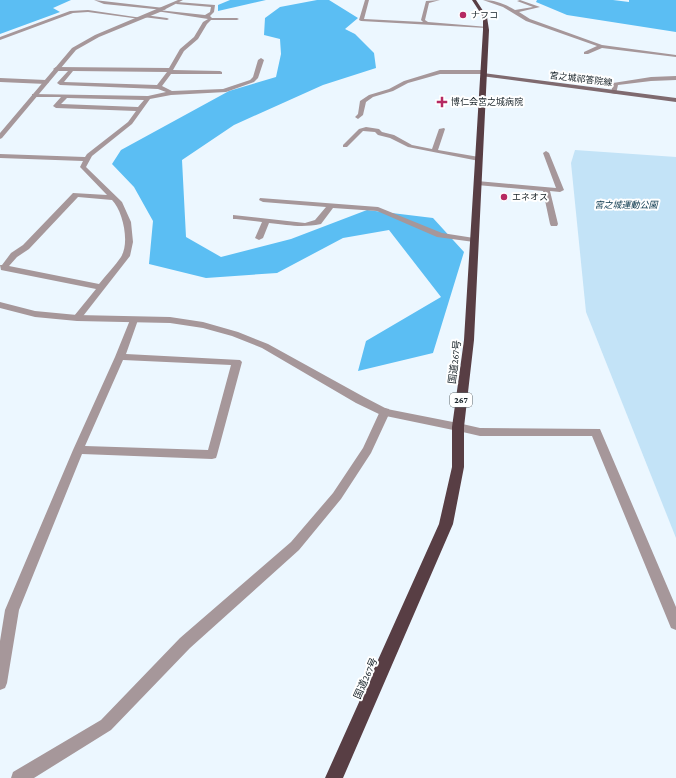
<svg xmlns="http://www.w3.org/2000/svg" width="676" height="778" font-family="'Crimson Pro','Noto Sans JP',serif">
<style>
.green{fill:#c3e3f7}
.forest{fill:#5bbef3}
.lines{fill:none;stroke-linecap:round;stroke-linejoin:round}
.minor{fill:#a6979a;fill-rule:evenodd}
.tertiary{fill:#a6979a;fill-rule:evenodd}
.secondary{fill:#7f6a6f;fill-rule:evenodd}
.trunk{fill:#583e44;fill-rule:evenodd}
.poi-dot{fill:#b52962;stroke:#fff;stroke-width:1.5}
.labels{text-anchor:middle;stroke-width:4;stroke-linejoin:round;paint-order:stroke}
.far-poi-label{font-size:9px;fill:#162127;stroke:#fff;text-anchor:start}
.far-street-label{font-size:9px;fill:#162127;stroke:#fff}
.far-park-label{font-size:9px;font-style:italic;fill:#08354a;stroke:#fff}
.shield{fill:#fff;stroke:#5c6468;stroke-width:1}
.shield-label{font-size:9px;font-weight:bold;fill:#162127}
.street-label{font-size:10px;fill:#162127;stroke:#fff}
</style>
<rect width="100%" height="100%" fill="#ecf7ff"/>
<polygon class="green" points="575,150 676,157 676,538 586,312 571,163"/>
<g class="forest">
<polygon points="0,0 71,0 53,8 60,12 0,34"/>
<polygon points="230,0 266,0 218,11 218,5"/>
<polygon points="317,0 329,0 358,18 345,29 355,34 374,53 376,68 323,85 234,125 182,160 186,237 221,257 291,239 367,210 433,218 464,252 433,353 358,371 366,341 441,297 389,230 343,238 277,273 206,278 149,264 153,221 134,187 112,164 121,150 229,91 276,77 281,54 280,39 264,35 265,18 280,7"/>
<polygon points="537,0 613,0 629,2 629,0 676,0 676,32 567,15 536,2"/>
</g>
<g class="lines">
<g class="minor">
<polygon points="94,0 164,8 166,9 164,10 104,4"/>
<polygon points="365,0 369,0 364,19 423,22 421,20 426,1 440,0 429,3 425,20 428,22 488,27 486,28 361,21 359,20"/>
<path d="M483,0C495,0 505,4 515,10L533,7L517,1L520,0L540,7L519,12L530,19L602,45L676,55V57L602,48L588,54H584V52L597,46L526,21L503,7Z"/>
<path d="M177,2L215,5L214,12L210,16L212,18H237L239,19L237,20H211L207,24L198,39L184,51L173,70L220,71L222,72V74H171L162,86L172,91L223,89L250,80L253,77L258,60L261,58L264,60L258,78L254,82L226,92L171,95L150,99L132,124L92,156L86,167L122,202L131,222L133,242L130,256L80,320H74L73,318L74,316L96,289L1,270L0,265H2L11,253L23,245L73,193L107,195L81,168L80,167L83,161L0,158V154L85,157L87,154L128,122L136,111L56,108L53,106L61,97H34L32,96V94L148,96L166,92L158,89L60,85L57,83L68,71H56L53,69L56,67L169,68L180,49L194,37L203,22L208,19L156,11L158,10L205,15L210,12L211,7L176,4ZM73,71L167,72L157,85L64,82ZM67,98L144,100L138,107L61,104ZM78,197L112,200C123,211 130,243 121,257C115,266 106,275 99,284L9,266L17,257L29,249Z"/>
<polygon points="88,10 142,18 140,19 88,12 73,13 0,40 0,37 70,11"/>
<polygon points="145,15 167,18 169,19 167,20 143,17"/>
<polygon points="440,70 483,70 486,72 483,74 440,74 408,83 393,91 373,97 366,102 363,115 358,119 355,117 358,114 360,101 369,95 389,89 404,81"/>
<polygon points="676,76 676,80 651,81 618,85 616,94 611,93 613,83 651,77"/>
<polygon points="0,78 46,80 49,82 46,84 0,82"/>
<polygon points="366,127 379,129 382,132 394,135 412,145 432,149 439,129 444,128 445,129 438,150 479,157 482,159 479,161 408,147 390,138 378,135 375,132 363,131 347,147 343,147 343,145 359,129"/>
<polygon points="546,151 549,153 564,190 560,192 550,191 558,224 557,226 551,226 550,224 543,191 477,185 474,183 477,181 556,188 543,153"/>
<path d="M260,198L378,207L442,233L474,238L478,240L474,242L437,237L377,211L333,208L321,224C301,228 289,225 269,223L263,238L259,240L255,238L262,222L236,219H233V215L305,223L315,220L326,207L263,202L259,200Z"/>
<path d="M134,317L138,320L126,354L240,360L242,362L217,455L216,458L212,459L82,454L19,610L7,683L5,688L0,690V641L5,610L73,450L115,357L130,320ZM123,360L231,365L208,450L85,446Z"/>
<polygon points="385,408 389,409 390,412 371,453 341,499 299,550 190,648 111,730 34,778 11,778 13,772 101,720 180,638 291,542 333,493 363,448 381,409"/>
<polygon points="458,423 480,428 600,429 676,607 676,630 671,628 592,436 480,436 454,430 453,427 454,424"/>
</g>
<g class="tertiary">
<polygon points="178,0 183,0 160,12 99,37 76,50 2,138 0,139 0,133 72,48 95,35"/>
<polygon points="0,302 35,311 77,315 170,317 203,322 238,332 268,344 364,397 387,409 458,423 462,424 463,427 462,430 458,431 381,415 356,403 262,348 232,336 203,328 170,323 77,321 35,317 0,308"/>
</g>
<polygon class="secondary" points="483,73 676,98 676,102 481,76 481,74"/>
<polygon class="trunk" points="472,0 476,0 487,17 489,30 474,340 464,427 464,467 453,524 343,778 325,778 439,524 452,467 452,427 464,340 483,30 483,17"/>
</g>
<g class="poi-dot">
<circle cx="463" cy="15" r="4"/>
<path d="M440 96h4v4h4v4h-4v4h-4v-4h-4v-4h4z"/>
<circle cx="504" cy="197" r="4"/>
</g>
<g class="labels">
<g class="far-poi-label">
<text x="471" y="18">ナフコ</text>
<text x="451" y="105">博仁会宮之城病院</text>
<text x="512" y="200">エネオス</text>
</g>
<g class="far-street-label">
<text transform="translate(581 79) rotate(7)" y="3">宮之城祁答院線</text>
</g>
<g class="far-park-label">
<text x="626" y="208">宮之城運動公園</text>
</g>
<rect class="shield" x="450" y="393" width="22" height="14" rx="3"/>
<g class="shield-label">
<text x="461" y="403">267</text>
</g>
<g class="street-label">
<text transform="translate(454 362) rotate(-83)" y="4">国道267号</text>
<text transform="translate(365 678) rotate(-66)" y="4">国道267号</text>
</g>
</g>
</svg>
